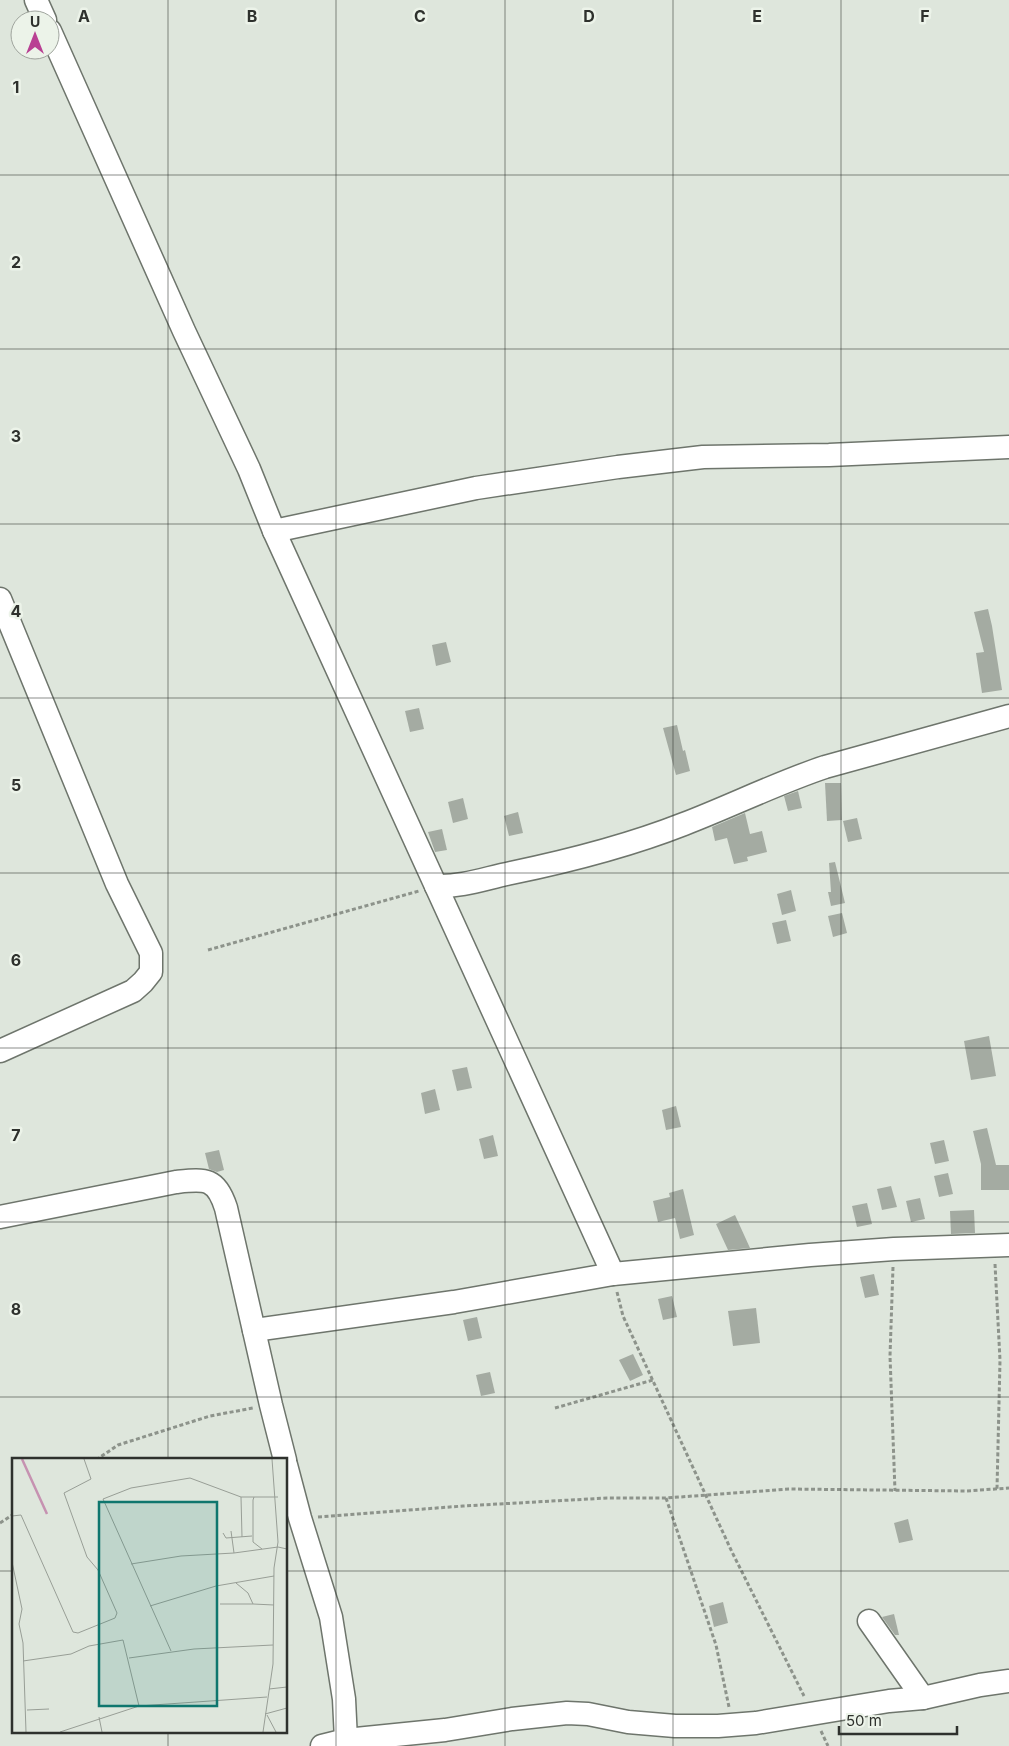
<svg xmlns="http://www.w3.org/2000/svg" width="1009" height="1746" font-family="Inter,sans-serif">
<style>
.building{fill:#a4aba2}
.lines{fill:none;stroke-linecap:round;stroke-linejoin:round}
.minor-casing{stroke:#6e756c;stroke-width:25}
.path{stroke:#8d938b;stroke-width:3;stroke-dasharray:4 2.5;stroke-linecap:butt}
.minor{stroke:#fff;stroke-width:22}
.grid{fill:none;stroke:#2e312d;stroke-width:1;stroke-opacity:0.55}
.inset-river{fill:none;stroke:#c692b1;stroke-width:2.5}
.inset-road{fill:none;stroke:#989e96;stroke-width:1}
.view{fill:#0f766e;fill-opacity:0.15;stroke:#0f766e;stroke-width:2.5}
.inset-edge{fill:none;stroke:#2e312d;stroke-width:2.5}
.grid-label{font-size:16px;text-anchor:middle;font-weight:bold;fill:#2e312d;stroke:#ecf3e9;stroke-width:5;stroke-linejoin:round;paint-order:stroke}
</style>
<rect width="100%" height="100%" fill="#dee6dc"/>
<g class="building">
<polygon points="988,609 992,626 1002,690 982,693 976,653 984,652 974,612"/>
<polygon points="446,642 451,662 436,666 432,645"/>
<polygon points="419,708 424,729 410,732 405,711"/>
<polygon points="677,725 683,751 685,750 690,771 676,775 663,728"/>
<polygon points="825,783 841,783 842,820 827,821"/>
<polygon points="798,791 802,808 788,811 784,796"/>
<polygon points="463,798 468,819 453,823 448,802"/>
<polygon points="518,812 523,833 509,836 504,816"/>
<polygon points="745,813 750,834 762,831 767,852 747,857 748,861 734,864 727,838 715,841 712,827"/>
<polygon points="857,818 862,839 848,842 843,821"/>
<polygon points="442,829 447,850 435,852 428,832"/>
<polygon points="835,862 845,903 831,906 828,892 831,892 829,863"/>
<polygon points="791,890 796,911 782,915 777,894"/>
<polygon points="842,913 847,933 833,937 828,916"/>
<polygon points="786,920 791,941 777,944 772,923"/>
<polygon points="989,1036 996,1076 971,1080 964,1041"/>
<polygon points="467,1067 472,1088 457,1091 452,1070"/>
<polygon points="435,1089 440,1110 425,1114 421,1093"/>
<polygon points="676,1106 681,1127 666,1130 662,1110"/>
<polygon points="987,1128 996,1165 1009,1165 1009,1190 981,1190 981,1164 973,1131"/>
<polygon points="493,1135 498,1156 484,1159 479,1139"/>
<polygon points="944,1140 949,1161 935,1164 930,1143"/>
<polygon points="219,1150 224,1170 217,1172 209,1169 205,1153"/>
<polygon points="948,1173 953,1194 939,1197 934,1176"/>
<polygon points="891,1186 897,1207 882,1210 877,1189"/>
<polygon points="683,1189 694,1235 680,1239 675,1218 658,1222 653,1201 670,1197 669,1193"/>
<polygon points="920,1198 925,1219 911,1222 906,1201"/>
<polygon points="867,1203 872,1224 857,1227 852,1206"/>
<polygon points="974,1210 975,1233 951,1234 950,1211"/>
<polygon points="735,1215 750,1248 728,1250 716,1224"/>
<polygon points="874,1274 879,1295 865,1298 860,1277"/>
<polygon points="672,1296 677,1317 663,1320 658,1299"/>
<polygon points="756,1308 760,1343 733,1346 728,1311"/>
<polygon points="477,1317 482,1338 468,1341 463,1320"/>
<polygon points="633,1354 643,1375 630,1381 619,1360"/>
<polygon points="490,1372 495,1393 481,1396 476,1375"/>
<polygon points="908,1519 913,1540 899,1543 894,1523"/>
<polygon points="723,1602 728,1623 714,1627 709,1606"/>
<polygon points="894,1614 899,1635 895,1635 882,1617"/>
</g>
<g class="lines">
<defs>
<g id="minor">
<polyline points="36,0 45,20"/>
<polyline points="50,31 184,331 249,469 274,531 613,1274"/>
<polyline points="274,531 476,488 618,467 703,457 829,455 1009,447"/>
<polyline points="0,599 117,884 151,953 151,972 143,982 133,991 0,1051"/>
<path d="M436,886C463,887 486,878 511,873C569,861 628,846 684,824C731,806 777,783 825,767L1009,716"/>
<path d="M0,1217L176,1182C205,1179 216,1177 226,1208L271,1405L285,1460"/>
<polyline points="254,1330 454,1302 613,1274 810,1255 894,1249 1009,1245"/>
<polyline points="286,1465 300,1518 331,1617 344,1699 346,1740"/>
<polyline points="869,1621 923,1698"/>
<polyline points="322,1746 346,1740 445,1730 512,1719 567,1713 588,1714 628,1722 675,1726 718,1726 756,1723 889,1701 923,1698 980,1685 1009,1681"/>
</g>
</defs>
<use href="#minor" class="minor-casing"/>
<g class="path">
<polyline points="208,950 419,891"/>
<polyline points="995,1264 1000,1360 997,1489"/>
<polyline points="893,1267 890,1356 895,1491"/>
<polyline points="617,1292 623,1316 732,1552 804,1696"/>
<polyline points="555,1408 653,1380"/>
<polyline points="96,1460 118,1445 210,1416 253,1408"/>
<polyline points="666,1498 716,1645 729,1707"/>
<polyline points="318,1517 463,1506 607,1498 666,1498 789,1489 967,1491 1009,1488"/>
<polyline points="0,1523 14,1514"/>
<polyline points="821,1731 828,1746"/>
</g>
<use href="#minor" class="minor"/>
</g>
<path class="grid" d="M168,0V1460M336,0V1746M505,0V1746M673,0V1746M841,0V1746M0,175H1009M0,349H1009M0,524H1009M0,698H1009M0,873H1009M0,1048H1009M0,1222H1009M0,1397H1009M0,1571H14M286,1571H1009M168,1732V1746"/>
<g transform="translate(12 1458)">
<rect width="275" height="275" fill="#dee6dc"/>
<path class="inset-river" d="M10,1L35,56"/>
<path class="inset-road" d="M229,39L230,79M0,58L9,57L61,174L66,175L103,160L105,155L86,112L75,99L52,35L79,21L72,1M219,73L222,95L266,89L275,91M211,75L214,80L240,78M250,91L241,84V42L242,39H266M0,104L10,151L7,166L11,185L14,274M119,106L169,98L222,95M224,125L236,135L241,146L262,147M208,146H241M138,148L204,128L262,118M159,193L91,41L119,30L178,20L229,39H242M117,200L182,191L261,187M11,203L59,196L77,188L111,182L127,248M257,231L275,229M15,252L37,251M253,256L275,250M255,257L264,274M87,259L90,274M48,274L127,248L255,239M251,274L261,206L262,110L266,84L260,1"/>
<path class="view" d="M87,44H205V248H87Z"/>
<rect width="275" height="275" class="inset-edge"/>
</g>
<g class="grid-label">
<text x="84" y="22">A</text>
<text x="252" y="22">B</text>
<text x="420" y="22">C</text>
<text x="589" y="22">D</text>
<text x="757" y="22">E</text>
<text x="925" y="22">F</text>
<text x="16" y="93">1</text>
<text x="16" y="268">2</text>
<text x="16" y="442">3</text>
<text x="16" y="617">4</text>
<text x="16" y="791">5</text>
<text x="16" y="966">6</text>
<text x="16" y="1141">7</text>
<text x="16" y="1315">8</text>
</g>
<g transform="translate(35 35)"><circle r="24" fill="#ecf3e9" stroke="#a0a59e"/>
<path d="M0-4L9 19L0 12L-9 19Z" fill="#b94093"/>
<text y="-8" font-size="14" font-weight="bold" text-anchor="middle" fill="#2e312d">U</text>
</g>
<path d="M839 1726v8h118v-8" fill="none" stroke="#2e312d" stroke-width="2.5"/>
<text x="846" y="1726" font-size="15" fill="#2e312d" stroke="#ecf3e9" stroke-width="4" paint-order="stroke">50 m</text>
</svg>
